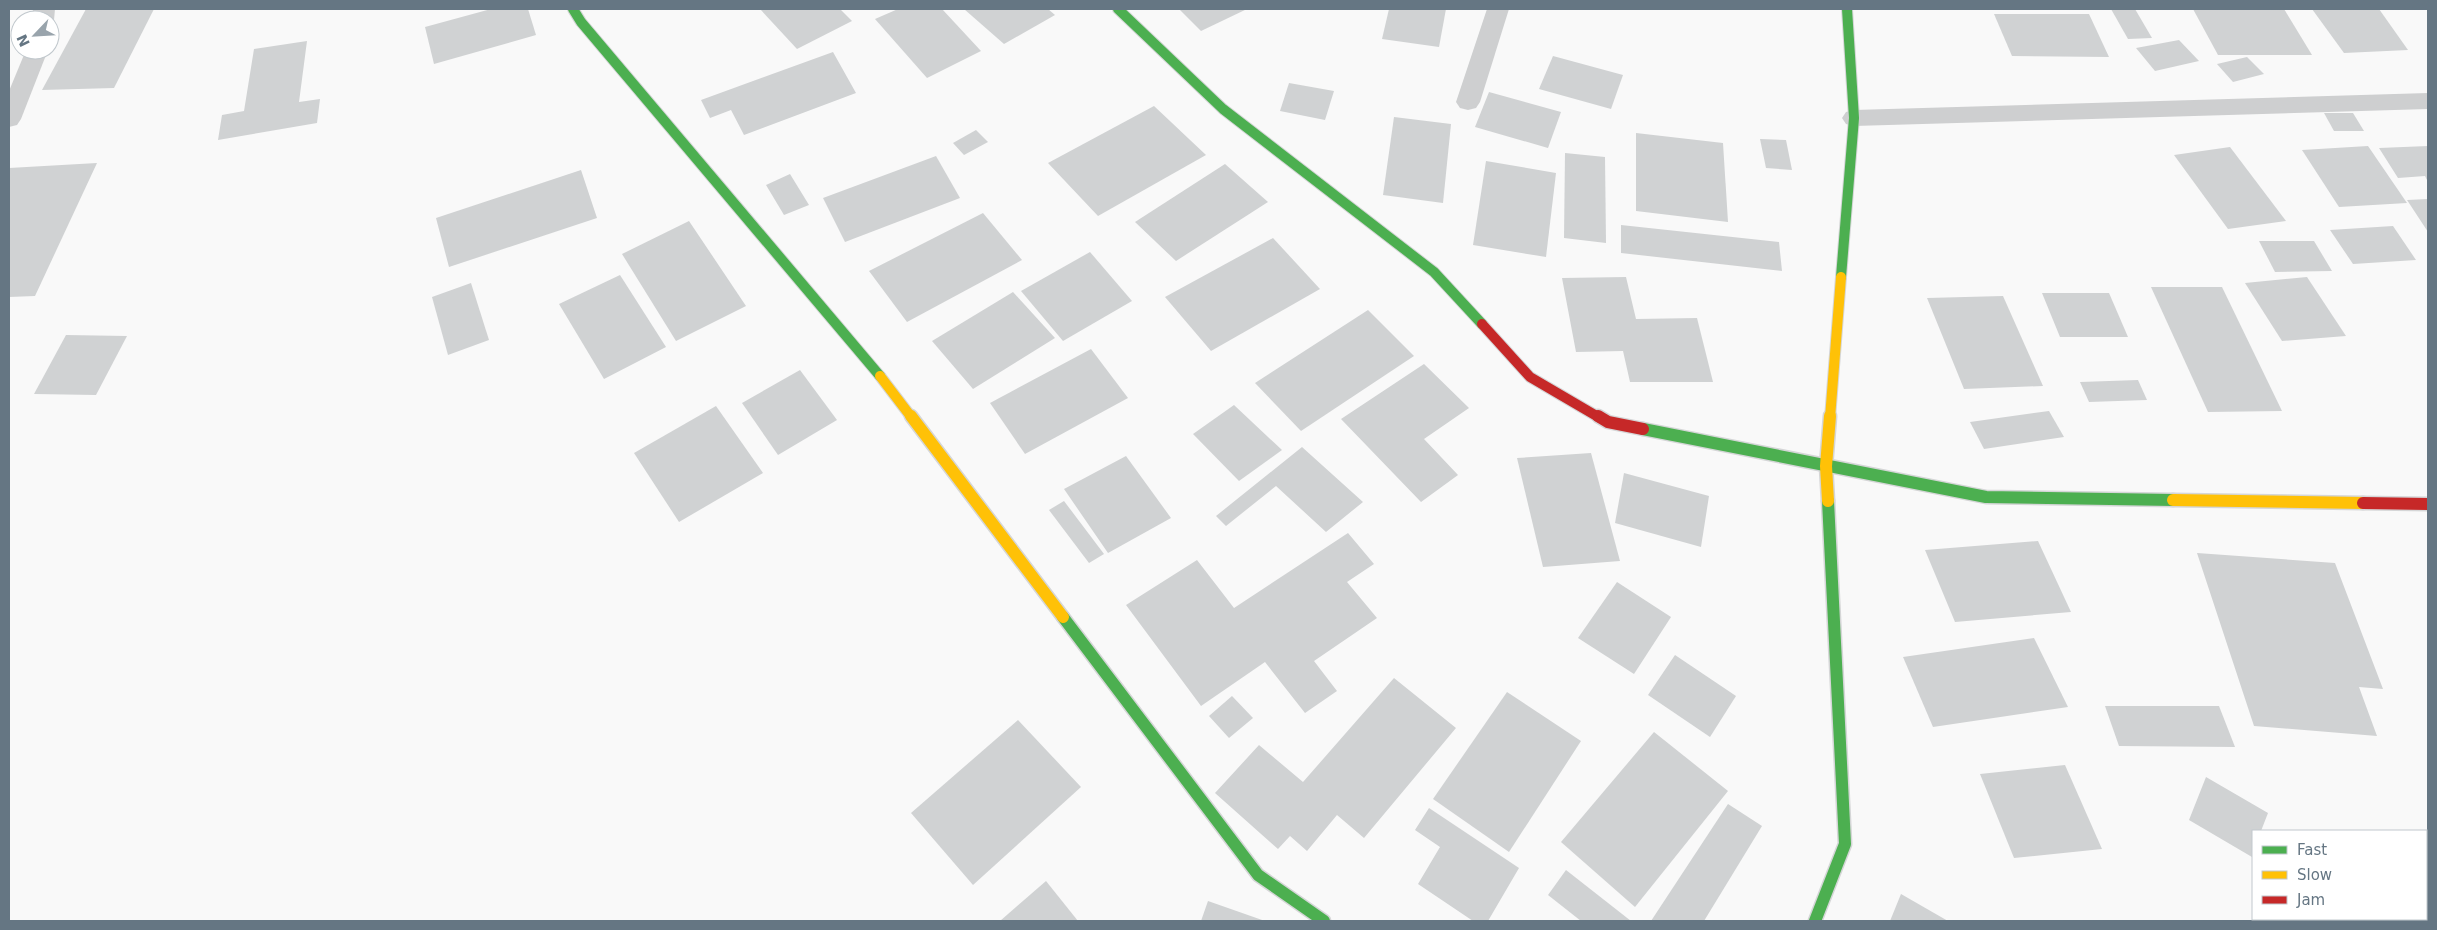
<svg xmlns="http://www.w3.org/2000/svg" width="2437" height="930" font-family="'DejaVu Sans',sans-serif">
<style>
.building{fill:#d0d2d3}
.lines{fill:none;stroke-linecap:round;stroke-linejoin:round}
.fast-far1-casing{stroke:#d5d6d7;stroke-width:12}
.fast-casing{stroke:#d5d6d7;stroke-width:15}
.slow-far1-casing{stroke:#d5d6d7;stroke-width:12}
.slow-casing{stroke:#d5d6d7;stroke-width:15}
.jam-far1-casing{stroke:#d5d6d7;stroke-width:12}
.jam-casing{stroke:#d5d6d7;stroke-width:15}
.street{fill:#cecfd0;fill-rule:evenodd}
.fast-far1{stroke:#4caf50;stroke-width:10}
.fast{stroke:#4caf50;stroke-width:12}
.slow-far1{stroke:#ffc107;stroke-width:10}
.slow{stroke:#ffc107;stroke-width:12}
.jam-far1{stroke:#c62828;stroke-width:10}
.jam{stroke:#c62828;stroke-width:12}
</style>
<rect width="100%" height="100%" fill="#f9f9f9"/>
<g class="building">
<polygon points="86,9 154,9 114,88 42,90"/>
<polygon points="491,9 528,9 536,35 434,64 425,27"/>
<polygon points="760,9 840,9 852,21 797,49"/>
<polygon points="898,9 942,9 981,51 927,78 875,19"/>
<polygon points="964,9 1048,9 1055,15 1004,44"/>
<polygon points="1179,9 1247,9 1201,31"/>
<polygon points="1389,9 1446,9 1439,47 1382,39"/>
<polygon points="2111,9 2135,9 2152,38 2128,39"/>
<polygon points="2193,9 2284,9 2312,55 2218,55"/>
<polygon points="2312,9 2379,9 2408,50 2344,53"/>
<polygon points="1994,14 2089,14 2109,57 2012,56"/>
<polygon points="2179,40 2199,61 2155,71 2136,48"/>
<polygon points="307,41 299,102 320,99 317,123 218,140 222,115 244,111 254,49"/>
<polygon points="833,52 856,93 744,135 731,110 710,118 701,100"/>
<polygon points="1553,56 1623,75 1611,109 1539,89"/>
<polygon points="2247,57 2264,74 2233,82 2217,64"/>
<polygon points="1289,83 1334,91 1325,120 1280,111"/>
<polygon points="1489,92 1561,112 1548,148 1475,127"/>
<polygon points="1154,106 1206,155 1098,216 1048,163"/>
<polygon points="2324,113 2353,113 2364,131 2334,131"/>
<polygon points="1394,117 1451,124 1443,203 1383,195"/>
<polygon points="976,130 988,142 964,155 953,143"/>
<polygon points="1636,133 1723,143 1728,222 1636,211"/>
<polygon points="1760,139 1786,140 1792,170 1766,168"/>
<polygon points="2368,146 2407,203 2339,207 2302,150"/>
<polygon points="2428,146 2428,182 2425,176 2398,178 2379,148"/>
<polygon points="2230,147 2286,221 2228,229 2174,155"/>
<polygon points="1565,153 1605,157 1606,243 1564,238"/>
<polygon points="936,156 960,198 845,242 823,198"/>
<polygon points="1486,161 1556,173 1546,257 1473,245"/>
<polygon points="97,163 35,296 9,297 9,168"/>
<polygon points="1225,164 1268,202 1176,261 1135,222"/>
<polygon points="581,170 597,218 449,267 436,218"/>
<polygon points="790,174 809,205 784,215 766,185"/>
<polygon points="2428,199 2428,232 2407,200"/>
<polygon points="983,213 1022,260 907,322 869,271"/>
<polygon points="689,221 746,306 676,341 622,254"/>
<polygon points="1621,225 1779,242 1782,271 1621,253"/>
<polygon points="2393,226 2416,260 2353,264 2330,230"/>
<polygon points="1273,238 1320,289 1211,351 1165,297"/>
<polygon points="2259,241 2314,241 2332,271 2275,272"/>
<polygon points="1090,252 1132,301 1063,341 1021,291"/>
<polygon points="620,275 666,347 604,379 559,304"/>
<polygon points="1626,277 1636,319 1697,318 1713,382 1630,382 1623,351 1576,352 1562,278"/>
<polygon points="2307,277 2346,336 2282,341 2245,283"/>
<polygon points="471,283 489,340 448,355 432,297"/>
<polygon points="2151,287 2222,287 2282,411 2208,412"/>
<polygon points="1013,292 1055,338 973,389 932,341"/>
<polygon points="2042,293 2109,293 2128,337 2060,337"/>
<polygon points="2003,296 2043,386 1964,389 1927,298"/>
<polygon points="1368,310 1414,356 1301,431 1255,383"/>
<polygon points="66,335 127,336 96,395 34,394"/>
<polygon points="1091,349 1128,398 1025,454 990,403"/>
<polygon points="1424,364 1469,408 1424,439 1458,475 1421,502 1341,419"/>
<polygon points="800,370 837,420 778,455 742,403"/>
<polygon points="2138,380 2147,400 2089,402 2080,382"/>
<polygon points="1234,405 1282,450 1239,481 1193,434"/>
<polygon points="716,406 763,473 679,522 634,453"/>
<polygon points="2049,411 2064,437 1984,449 1970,422"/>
<polygon points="1302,447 1363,502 1326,532 1276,486 1226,526 1216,516"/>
<polygon points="1591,453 1620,561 1543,567 1517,458"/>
<polygon points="1126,456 1171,518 1108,553 1064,489"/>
<polygon points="1624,473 1709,496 1701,547 1615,523"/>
<polygon points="1064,501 1104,554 1089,563 1049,510"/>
<polygon points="1348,533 1374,564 1347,582 1377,618 1314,661 1337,691 1305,713 1265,662 1201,706 1126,605 1197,560 1234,608"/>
<polygon points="2038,541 2071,612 1955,622 1925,550"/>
<polygon points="2197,553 2335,563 2383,689 2359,687 2377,736 2254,726"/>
<polygon points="1617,582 1671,617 1634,674 1578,638"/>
<polygon points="2034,638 2068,707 1933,727 1903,657"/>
<polygon points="1675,655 1736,696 1710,737 1648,695"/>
<polygon points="1394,678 1456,728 1364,838 1337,815 1307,851 1290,836 1278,849 1215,793 1259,745 1303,782"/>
<polygon points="1507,692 1581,741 1509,852 1433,799"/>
<polygon points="1232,696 1253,718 1229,738 1209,716"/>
<polygon points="2105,706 2219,706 2235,747 2119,746"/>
<polygon points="1018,720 1081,787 973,885 911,813"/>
<polygon points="1654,732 1728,791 1635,907 1561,842"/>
<polygon points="2065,765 2102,849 2014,858 1980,774"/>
<polygon points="2206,777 2268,813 2261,831 2253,831 2252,857 2189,820"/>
<polygon points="1728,804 1762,826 1704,921 1651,921"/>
<polygon points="1429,808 1519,868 1488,921 1473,921 1418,884 1440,847 1415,830"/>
<polygon points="1566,870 1631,921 1581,921 1548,895"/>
<polygon points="1046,881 1078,921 1000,921"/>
<polygon points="1901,894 1948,921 1890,921"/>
<polygon points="1208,901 1265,921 1201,921"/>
</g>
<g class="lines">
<defs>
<g id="fast-far1">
<polyline points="573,9 581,22 880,376"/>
<polyline points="1118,9 1223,109 1434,272 1482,324"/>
<polyline points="1841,277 1854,118 1847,9"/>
</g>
<g id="fast">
<polyline points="1643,429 1986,497 2173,500"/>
<polyline points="1063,617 1258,875 1324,921"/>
<polyline points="1815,921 1845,844 1828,501"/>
</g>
<g id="slow-far1">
<polyline points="880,376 912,418"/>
<polyline points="1830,418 1841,277"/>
</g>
<g id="slow">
<polyline points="911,416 1063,617"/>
<polyline points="2173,500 2363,503"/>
<polyline points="1828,501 1826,466 1830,416"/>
</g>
<polyline id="jam-far1" points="1482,324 1530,377 1600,418"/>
<g id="jam">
<polyline points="1598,416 1608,422 1643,429"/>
<polyline points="2363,503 2428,504"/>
</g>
</defs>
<use href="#fast-far1" class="fast-far1-casing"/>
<use href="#fast" class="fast-casing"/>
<use href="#slow-far1" class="slow-far1-casing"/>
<use href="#slow" class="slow-casing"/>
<use href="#jam-far1" class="jam-far1-casing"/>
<use href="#jam" class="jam-casing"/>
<g class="street">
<polygon points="33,9 55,9 54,20 51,25 50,20 32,20"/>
<polygon points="1487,9 1509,9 1480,102 1476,108 1468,110 1460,108 1456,102"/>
<polygon points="26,50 48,50 21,119 17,125 9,127 9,91"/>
<polygon points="2428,93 2428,109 1854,126 1846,124 1842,118 1846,112 1854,110"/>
</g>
<use href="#fast-far1" class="fast-far1"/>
<use href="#fast" class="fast"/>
<use href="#slow-far1" class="slow-far1"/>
<use href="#slow" class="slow"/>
<use href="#jam-far1" class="jam-far1"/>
<use href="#jam" class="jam"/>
</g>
<rect width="2437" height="930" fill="none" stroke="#657683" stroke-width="20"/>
<rect x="2252" y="830" width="175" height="90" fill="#ffffff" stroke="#c1c8cd"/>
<rect x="2262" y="846" width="25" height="8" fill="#4caf50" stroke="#c1c8cd"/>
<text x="2297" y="855" font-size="15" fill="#657683">Fast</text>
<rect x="2262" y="871" width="25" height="8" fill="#ffc107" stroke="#c1c8cd"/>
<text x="2297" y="880" font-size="15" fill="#657683">Slow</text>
<rect x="2262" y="896" width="25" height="8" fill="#c62828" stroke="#c1c8cd"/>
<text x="2297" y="905" font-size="15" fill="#657683">Jam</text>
<g transform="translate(35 35) rotate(245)"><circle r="24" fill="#ffffff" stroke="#c1c8cd"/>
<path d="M0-4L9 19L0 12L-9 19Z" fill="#99a4ac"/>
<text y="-8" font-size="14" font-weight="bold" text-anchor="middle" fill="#657683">N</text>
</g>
</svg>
